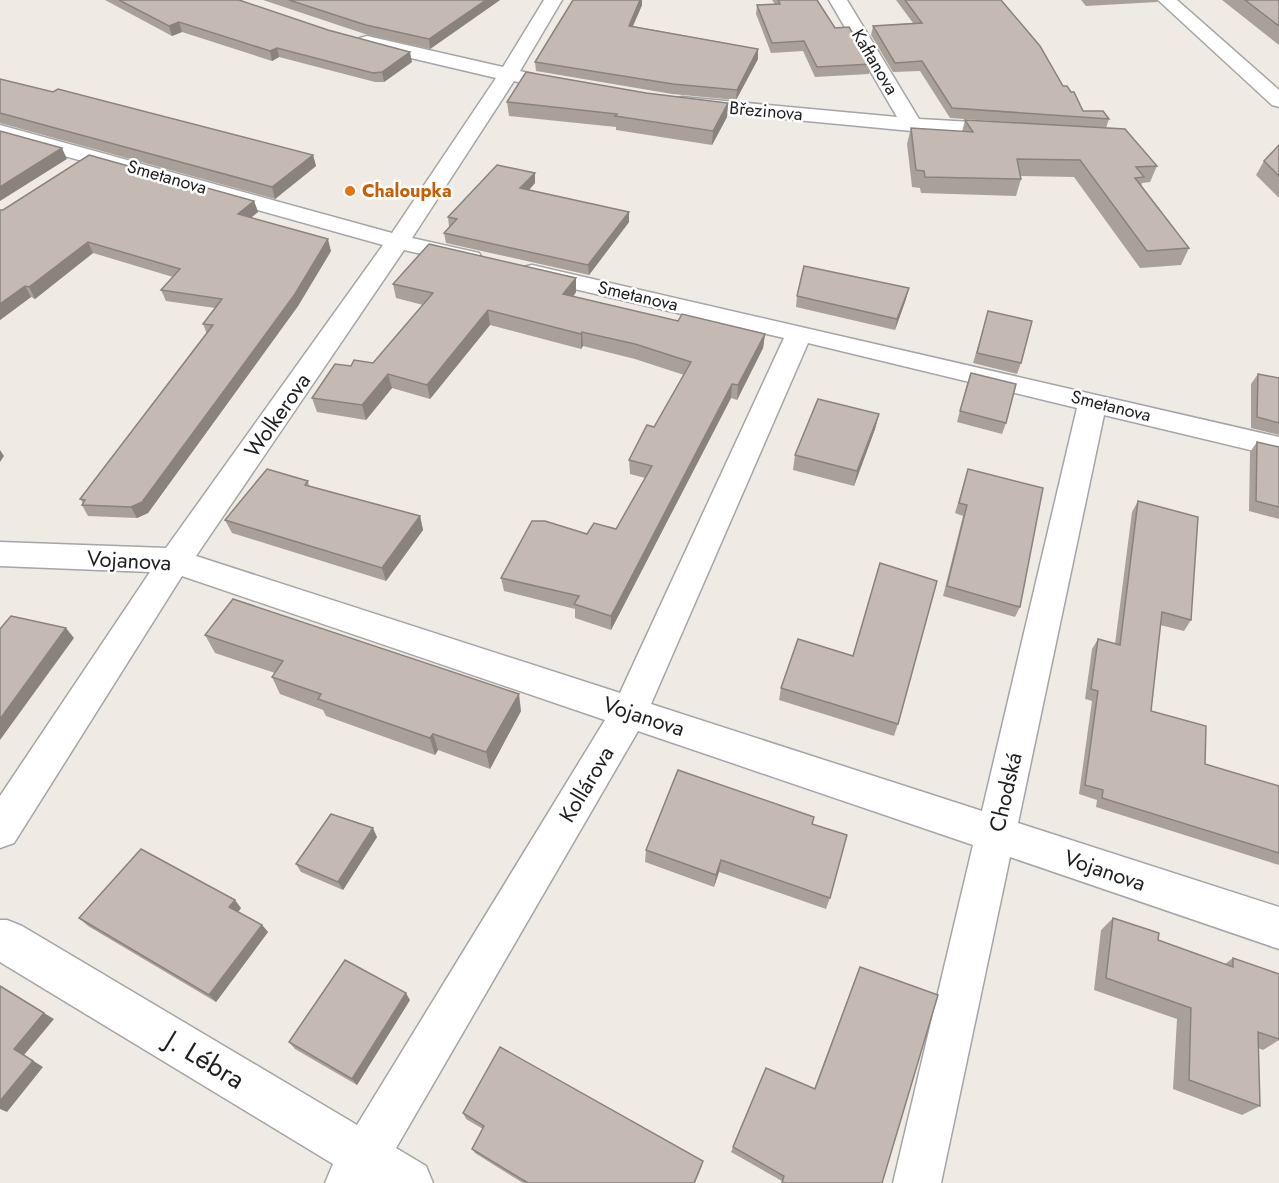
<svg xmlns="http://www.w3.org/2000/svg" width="1279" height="1183" font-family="Jost,sans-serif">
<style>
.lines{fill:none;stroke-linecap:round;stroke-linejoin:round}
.minor-casing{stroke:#a5a5a5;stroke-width:3}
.tertiary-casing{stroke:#a5a5a5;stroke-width:3}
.minor{fill:#fff;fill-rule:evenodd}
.tertiary{fill:#fff;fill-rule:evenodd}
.wall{fill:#a9a09a}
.shaded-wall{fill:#89827d}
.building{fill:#c4bab3;stroke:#89827d;stroke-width:1.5}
.food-dot{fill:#e8710a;stroke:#fff;stroke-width:2}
.labels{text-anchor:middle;stroke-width:5;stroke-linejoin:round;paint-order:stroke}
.far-street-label{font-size:18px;fill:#1e1e1e;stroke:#fff}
.far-food-label{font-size:18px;font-weight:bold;fill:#c56008;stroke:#fff;text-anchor:start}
.street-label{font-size:22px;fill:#1e1e1e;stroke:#fff}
.near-street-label{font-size:27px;fill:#1e1e1e;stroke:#fff}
</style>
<rect width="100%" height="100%" fill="#efebe4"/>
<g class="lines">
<defs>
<g id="minor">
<path d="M544,0H562L520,71L537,75L540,79L537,83L530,85L514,81L412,238L479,253L482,258L479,263L470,265L404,250L196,556L620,693L784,338L523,277L520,272L523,267L532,265L1279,437V457L1104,415L1018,823L1279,907V949L1010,857L941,1183H893L973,845L638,731L396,1148L426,1166L433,1183H325L333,1164L0,962V920H7L22,926L357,1125L605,720L182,576L14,843L0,848V796L150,572L0,566V542L166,548L383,245L0,138V125L392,233L496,78L360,46L358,42L360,38L367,36L503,67ZM808,343L1077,408L982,811L651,704Z"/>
<polygon points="829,0 847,0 919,119 1007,124 1014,126 1017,130 1014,134 1007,136 912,131 682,109 675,107 672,103 675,99 682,97 897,117"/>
</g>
<polygon id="tertiary" points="1158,0 1177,0 1279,90 1279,107 1272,105"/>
</defs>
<use href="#minor" class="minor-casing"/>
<use href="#tertiary" class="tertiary-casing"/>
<use href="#minor" class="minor"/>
<use href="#tertiary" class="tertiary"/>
</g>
<g class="wall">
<polygon points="105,0 239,0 412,62 384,82 375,82 279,57 272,61 182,32 172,36"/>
<polygon points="263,0 500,0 430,49 368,35"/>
<polygon points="772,0 817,0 835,28 871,64 869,74 815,77 803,51 771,53 756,14 757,5 775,4"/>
<polygon points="896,0 1001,0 1063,86 1071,92 1083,111 1109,119 1106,128 1157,166 1150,182 1142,183 1141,186 1189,248 1181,265 1140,268 1074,177 1021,176 1021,179 1016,196 921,193 920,188 912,187 907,144 911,128 962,132 965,120 1023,123 950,118 920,71 893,72 871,35 873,26 913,23"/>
<polygon points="1081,0 1157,0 1157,2 1086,6"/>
<polygon points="1222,0 1279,0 1279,45"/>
<polygon points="642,5 633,26 758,49 758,59 736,100 672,94 536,71 535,62"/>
<polygon points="0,79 313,155 316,166 275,199 0,123"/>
<polygon points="646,93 728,103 727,117 712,145 616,130 616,127 509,116 507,102"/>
<polygon points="1279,145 1279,198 1256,175 1264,161"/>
<polygon points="535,183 529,190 629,212 629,222 589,275 446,243 444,233 449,227 448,217"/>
<polygon points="254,201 258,212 251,217 331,251 298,306 148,513 137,518 88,516 82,505 83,503 80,499 207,334 203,324 215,308 166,301 161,290 173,277 93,253 35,299 31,297 0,320 0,210"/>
<polygon points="576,278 576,292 573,297 678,321 765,334 763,348 737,400 731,398 611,630 575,618 575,609 504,591 501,578 587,534 616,529 645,478 630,474 629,460 654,427 684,375 635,359 583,346 581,349 490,325 430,399 392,388 366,420 317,412 312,398 351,366 373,363 423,305 396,298 393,284"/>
<polygon points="797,296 906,299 895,330 796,307"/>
<polygon points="985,322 1021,363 1017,374 973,363"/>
<polygon points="1258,374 1279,378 1279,435 1251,428 1251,384"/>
<polygon points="967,384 1006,423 1002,434 957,422"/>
<polygon points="879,414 875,429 854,486 793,470 795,455"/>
<polygon points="1257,442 1279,447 1279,519 1249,511 1250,452"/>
<polygon points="968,469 1020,607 1015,617 943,596 963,516 955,513"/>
<polygon points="308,481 309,486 420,516 423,530 386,581 232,533 225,520"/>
<polygon points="1138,501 1191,620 1184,631 1160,625 1151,711 1205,764 1279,786 1279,865 1096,807 1097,800 1079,794 1092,701 1085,699 1092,649 1098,639 1115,644 1132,512"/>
<polygon points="205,635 521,711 490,769 438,750 435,755 326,716 323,710 280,694 272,677 275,673 215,653"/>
<polygon points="781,688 898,724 894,736 779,700"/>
<polygon points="812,824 830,898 826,909 719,872 714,887 645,862 646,850"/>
<polygon points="377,837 343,890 301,872 296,864"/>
<polygon points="241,908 238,912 262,925 268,932 216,1002 88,926 79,918"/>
<polygon points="1113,918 1158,940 1225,964 1233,958 1279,974 1279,1040 1263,1050 1258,1048 1260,1106 1242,1115 1173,1089 1177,1019 1094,990 1101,930"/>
<polygon points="860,967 882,1183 781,1183 782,1181 731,1152 733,1147 814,1089"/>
<polygon points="410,1000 357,1085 295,1049 289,1042"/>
<polygon points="463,1113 702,1166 695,1183 523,1183 475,1153 472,1149 483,1129 466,1119"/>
</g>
<g class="shaded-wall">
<polygon points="486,0 500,0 430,49 429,39"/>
<polygon points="640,0 642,0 642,5 629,35 629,26"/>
<polygon points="179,22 182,32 172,36 169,26"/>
<polygon points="277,48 279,57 272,61 270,51"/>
<polygon points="758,49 758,59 736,100 737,90"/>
<polygon points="410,52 412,62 384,82 382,72"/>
<polygon points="728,103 727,117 712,145 713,131"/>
<polygon points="62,148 67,159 0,201 0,187"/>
<polygon points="313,155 316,166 275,199 272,187"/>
<polygon points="535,173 535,183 521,199 520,188"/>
<polygon points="254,201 258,212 242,225 238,214"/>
<polygon points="629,212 629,222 589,275 588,265"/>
<polygon points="328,239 331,251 298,306 148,513 137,518 131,507"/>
<polygon points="88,242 93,253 35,299 29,287"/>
<polygon points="576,278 576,292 564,309 563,294"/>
<polygon points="25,286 31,297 0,320 0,304"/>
<polygon points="909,288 906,299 895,330 897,319"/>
<polygon points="488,310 490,325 430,399 427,385"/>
<polygon points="582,332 583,346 581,349 581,334"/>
<polygon points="765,334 763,348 737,400 738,385"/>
<polygon points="388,374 392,388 366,420 362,405"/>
<polygon points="732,384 731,398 611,630 611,616"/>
<polygon points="879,414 875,429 854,486 857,471"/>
<polygon points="0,450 4,456 0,462"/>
<polygon points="420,516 423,530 386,581 382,568"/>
<polygon points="66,628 74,638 0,740 0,719"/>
<polygon points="519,694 521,711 490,769 486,752"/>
<polygon points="433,734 438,750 435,755 430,738"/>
<polygon points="373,828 377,837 343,890 338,882"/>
<polygon points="721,860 719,872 714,887 716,875"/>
<polygon points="235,900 241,908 236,915 229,907"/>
<polygon points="262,925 268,932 216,1002 209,995"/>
<polygon points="406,993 410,1000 357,1085 352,1079"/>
<polygon points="44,1013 54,1019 24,1055 43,1067 7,1112 0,1109 0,1101 14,1049"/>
</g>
<g class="building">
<polygon points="119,0 239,0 328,30 410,52 382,72 373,73 277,48 270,51 179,22 169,26"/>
<polygon points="289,0 486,0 429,39 366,25"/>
<polygon points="573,0 640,0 629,26 758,49 737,90 673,84 535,62"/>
<polygon points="778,0 817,0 835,28 849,27 871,64 817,67 804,41 772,43 757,5 780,4"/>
<polygon points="905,0 1001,0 1040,46 1063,86 1067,86 1071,92 1074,92 1083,111 1103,111 1109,119 952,108 922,61 895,63 873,26 922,23"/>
<polygon points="1245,0 1279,0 1279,26"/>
<polygon points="526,72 646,93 728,103 713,131 615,116 617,114 507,102"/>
<polygon points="0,79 53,92 58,89 313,155 272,187 0,113"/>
<polygon points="965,120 1125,129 1157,166 1136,167 1144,177 1135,178 1189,248 1147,251 1080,160 1017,159 1021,179 925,177 924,171 916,170 911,128 973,132"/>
<polygon points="0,131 62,148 0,187"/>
<polygon points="1279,145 1279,176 1264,161"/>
<polygon points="89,155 254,201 238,214 328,239 295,294 232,380 142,502 131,507 82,505 85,500 80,499 213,325 203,324 222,299 161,290 180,269 88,242 29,287 25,286 0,304 0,210 3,210"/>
<polygon points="497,165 535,173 520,188 629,212 588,265 444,233 457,219 448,217"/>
<polygon points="429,244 576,278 563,294 678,321 682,314 765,334 738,385 732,384 611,616 574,604 579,596 501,578 532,521 545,521 587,534 594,523 616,529 652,466 629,460 647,425 654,427 691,362 635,344 582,332 581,334 488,310 427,385 388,374 362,405 312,398 335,364 351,366 354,360 373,363 433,293 393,284"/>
<polygon points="804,266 909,288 897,319 797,296"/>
<polygon points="988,311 1032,321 1021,363 977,353"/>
<polygon points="971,373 1016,384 1006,423 960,411"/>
<polygon points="1258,374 1279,378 1279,423 1257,417"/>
<polygon points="818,399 879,414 857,471 795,455"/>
<polygon points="1257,442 1279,447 1279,507 1256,501"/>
<polygon points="267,469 308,481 305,485 420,516 382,568 225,520"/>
<polygon points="968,469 1043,488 1020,607 947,586 967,505 959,503"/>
<polygon points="1138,501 1198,517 1191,620 1162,612 1151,711 1206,726 1205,764 1279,786 1279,853 1102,798 1103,790 1085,785 1098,691 1091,689 1098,639 1120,645"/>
<polygon points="880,563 937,581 898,724 781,688 798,639 853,656"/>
<polygon points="233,599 519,694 486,752 433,734 430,738 318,699 321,694 272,677 283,661 205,635"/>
<polygon points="11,616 66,628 0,719 0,629"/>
<polygon points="678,770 814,817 812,824 847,835 830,898 721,860 716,875 646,850"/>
<polygon points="331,814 373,828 338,882 296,864"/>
<polygon points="141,849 235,900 229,907 262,925 209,995 79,918"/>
<polygon points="1113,918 1159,933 1158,940 1233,967 1233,958 1279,974 1279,1039 1258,1032 1260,1106 1189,1080 1191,1008 1106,978"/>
<polygon points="345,960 406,993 352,1079 289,1042"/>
<polygon points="860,967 938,995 882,1183 782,1183 784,1176 733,1147 766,1068 815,1089"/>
<polygon points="0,986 44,1013 14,1049 33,1061 0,1101"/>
<polygon points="500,1047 703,1161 694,1183 528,1183 472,1149 484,1126 463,1113"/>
</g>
<circle class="food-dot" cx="350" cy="191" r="6"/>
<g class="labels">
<g class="far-street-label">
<text transform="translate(875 62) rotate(59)" y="6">Kaftanova</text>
<text transform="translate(766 111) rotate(5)" y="6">Březinova</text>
<text transform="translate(167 177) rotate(16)" y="6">Smetanova</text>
<text transform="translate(638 296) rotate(13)" y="6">Smetanova</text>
<text transform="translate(1111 406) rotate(14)" y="6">Smetanova</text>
</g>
<g class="far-food-label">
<text x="362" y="197">Chaloupka</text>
</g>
<g class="street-label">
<text transform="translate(277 415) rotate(-55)" y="8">Wolkerova</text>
<text transform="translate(129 560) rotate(3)" y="8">Vojanova</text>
<text transform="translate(644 716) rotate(18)" y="8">Vojanova</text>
<text transform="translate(586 784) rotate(-59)" y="8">Kollárova</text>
<text transform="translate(1005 792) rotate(-77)" y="8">Chodská</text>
<text transform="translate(1105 870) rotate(19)" y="8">Vojanova</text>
</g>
<g class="near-street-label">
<text transform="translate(205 1060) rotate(31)" y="9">J. Lébra</text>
</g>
</g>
</svg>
